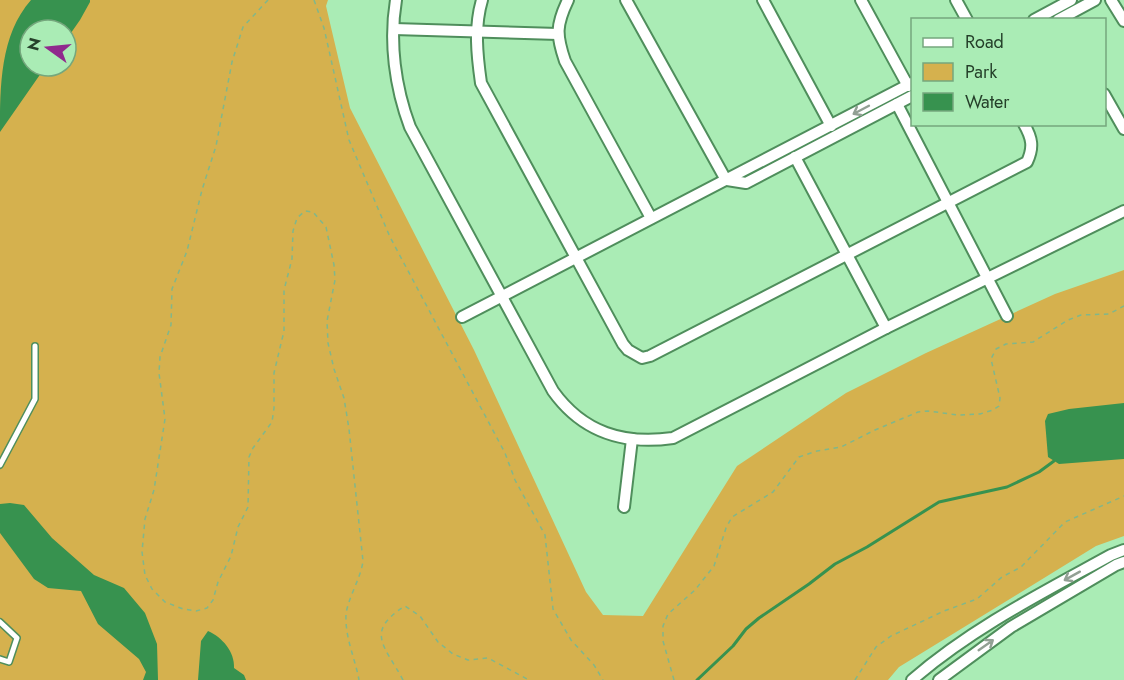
<svg xmlns="http://www.w3.org/2000/svg" width="1124" height="680" font-family="Jost,sans-serif">
<style>
.green{fill:#d5b14e;fill-rule:evenodd}
.water{fill:#37924f}
.lines{fill:none;stroke-linecap:round;stroke-linejoin:round}
.stream{stroke:#37924f;stroke-width:3}
.service-casing{stroke:#4f8e5c;stroke-width:8}
.minor-casing{stroke:#4f8e5c;stroke-width:14}
.path{stroke:#81b78a;stroke-width:1.5;stroke-dasharray:4.5 4.5;stroke-linecap:butt}
.service{stroke:#fff;stroke-width:5}
.minor{stroke:#fff;stroke-width:10}
.oneway{stroke:#92a094}
</style>
<rect width="100%" height="100%" fill="#aaecb5"/>
<path class="green" d="M0,0H328L326,6L350,108L474,350L586,592L603,615L643,616L737,466L846,393L926,353L1055,294L1124,270V536L1096,546L899,667L888,680H0ZM30,30H66V66H30Z"/>
<g class="water">
<path d="M31,0H90V2L80,20L66,40V30H30V66H46L0,132C0,87 0,35 31,0Z"/>
<polygon points="1124,403 1124,459 1059,464 1048,457 1045,421 1048,414 1069,409"/>
<polygon points="10,503 24,505 52,538 94,575 124,588 145,613 157,644 158,680 143,680 146,672 139,659 98,624 81,591 48,588 34,579 0,533 0,504"/>
<path d="M208,631C222,637 235,652 234,668L244,675L246,680H198L201,641Z"/>
</g>
<g class="lines">
<polyline class="stream" points="697,680 733,646 746,629 759,618 809,584 835,564 867,547 939,502 1007,487 1039,472 1054,461"/>
<defs>
<g id="service">
<polyline points="0,465 35,399 35,346"/>
<polyline points="0,622 17,638 9,662 0,659"/>
</g>
<g id="minor">
<path d="M396,0C389,42 395,87 410,127L553,391C583,433 624,445 673,438L886,328L1124,211"/>
<path d="M482,0C474,27 477,55 481,83L623,344L628,350L642,358L650,356L1027,162C1034,147 1032,138 1024,124"/>
<path d="M568,0C556,25 556,35 565,61L651,218"/>
<polyline points="626,0 726,180"/>
<polyline points="763,0 831,126"/>
<polyline points="861,0 908,86"/>
<polyline points="956,0 967,20"/>
<polyline points="1111,0 1124,21"/>
<polyline points="1034,20 1071,0"/>
<polyline points="1058,20 1095,0"/>
<polyline points="394,29 558,34"/>
<polyline points="1104,94 1124,129"/>
<polyline points="897,104 1007,316"/>
<polyline points="795,157 886,328"/>
<polyline points="727,180 746,183 912,96"/>
<polyline points="462,317 912,83"/>
<polyline points="624,507 632,439"/>
<path d="M912,680C972,628 1042,593 1111,555L1124,550"/>
<polyline points="939,680 1011,627 1116,565 1124,562"/>
</g>
</defs>
<use href="#service" class="service-casing"/>
<use href="#minor" class="minor-casing"/>
<g class="path">
<path d="M268,0L243,27L232,62L216,146L202,190L187,251L172,289L171,325L160,357L159,373L165,419L154,490L145,519L142,552L145,575L152,589L165,602L183,609L196,611L207,608L213,600L218,582L231,556L238,527L248,507L249,457L253,448L272,422L274,408V373L284,331V290L292,259L293,231L297,218L305,211L313,212L326,227L334,265L335,280L327,321L328,343L334,369L344,398L349,429L363,561C361,578 347,600 346,615C345,638 355,658 359,680"/>
<polyline points="314,0 324,28 349,140 390,237 505,453 515,480 545,535 553,609 571,640 594,665 603,680"/>
<path d="M403,680C385,646 364,632 405,606L420,616L438,642L453,654L468,660L488,658L529,680"/>
<polyline points="674,680 663,641 663,626 668,614 695,590 714,566 726,528 732,517 773,492 799,457 817,451 841,447 875,430 918,412 928,411 958,415 980,414 993,410 999,406 1000,398 991,359 996,349 1006,344 1033,342 1068,320 1081,315 1109,314 1124,306"/>
<polyline points="855,680 876,647 891,636 944,611 977,599 1002,577 1021,567 1065,522 1124,496"/>
</g>
<use href="#service" class="service"/>
<use href="#minor" class="minor"/>
</g>
<defs><path id="oneway-shaft" d="M-6 0H5M1.5-3L5.5 0L1.5 3" fill="none" stroke-width="1.6" stroke-linecap="round" stroke-linejoin="round" transform="scale(1.5)"/></defs>
<g class="oneway">
<use href="#oneway-shaft" transform="translate(861 110) rotate(152)"/>
<use href="#oneway-shaft" transform="translate(1072 576) rotate(151)"/>
<use href="#oneway-shaft" transform="translate(986 645) rotate(-35)"/>
</g>
<rect x="911" y="18" width="195" height="108" fill="#aaecb5" stroke="#75a77d" stroke-width="1.5"/>
<rect x="923" y="38" width="30" height="9" fill="#ffffff" stroke="#75a77d" stroke-width="1.5"/>
<text x="965" y="48" font-size="18" fill="#25402a">Road</text>
<rect x="923" y="63" width="30" height="18" fill="#d5b14e" stroke="#75a77d" stroke-width="1.5"/>
<text x="965" y="78" font-size="18" fill="#25402a">Park</text>
<rect x="923" y="93" width="30" height="18" fill="#37924f" stroke="#75a77d" stroke-width="1.5"/>
<text x="965" y="108" font-size="18" fill="#25402a">Water</text>
<g transform="translate(48 48) rotate(285)"><circle r="28" fill="#aaecb5" stroke="#75a77d" stroke-width="1.5"/>
<path d="M0-4.5L10 22L0 15L-10 22Z" fill="#90298d"/>
<text y="-9" font-size="16" font-weight="bold" text-anchor="middle" fill="#25402a">N</text>
</g>
</svg>
